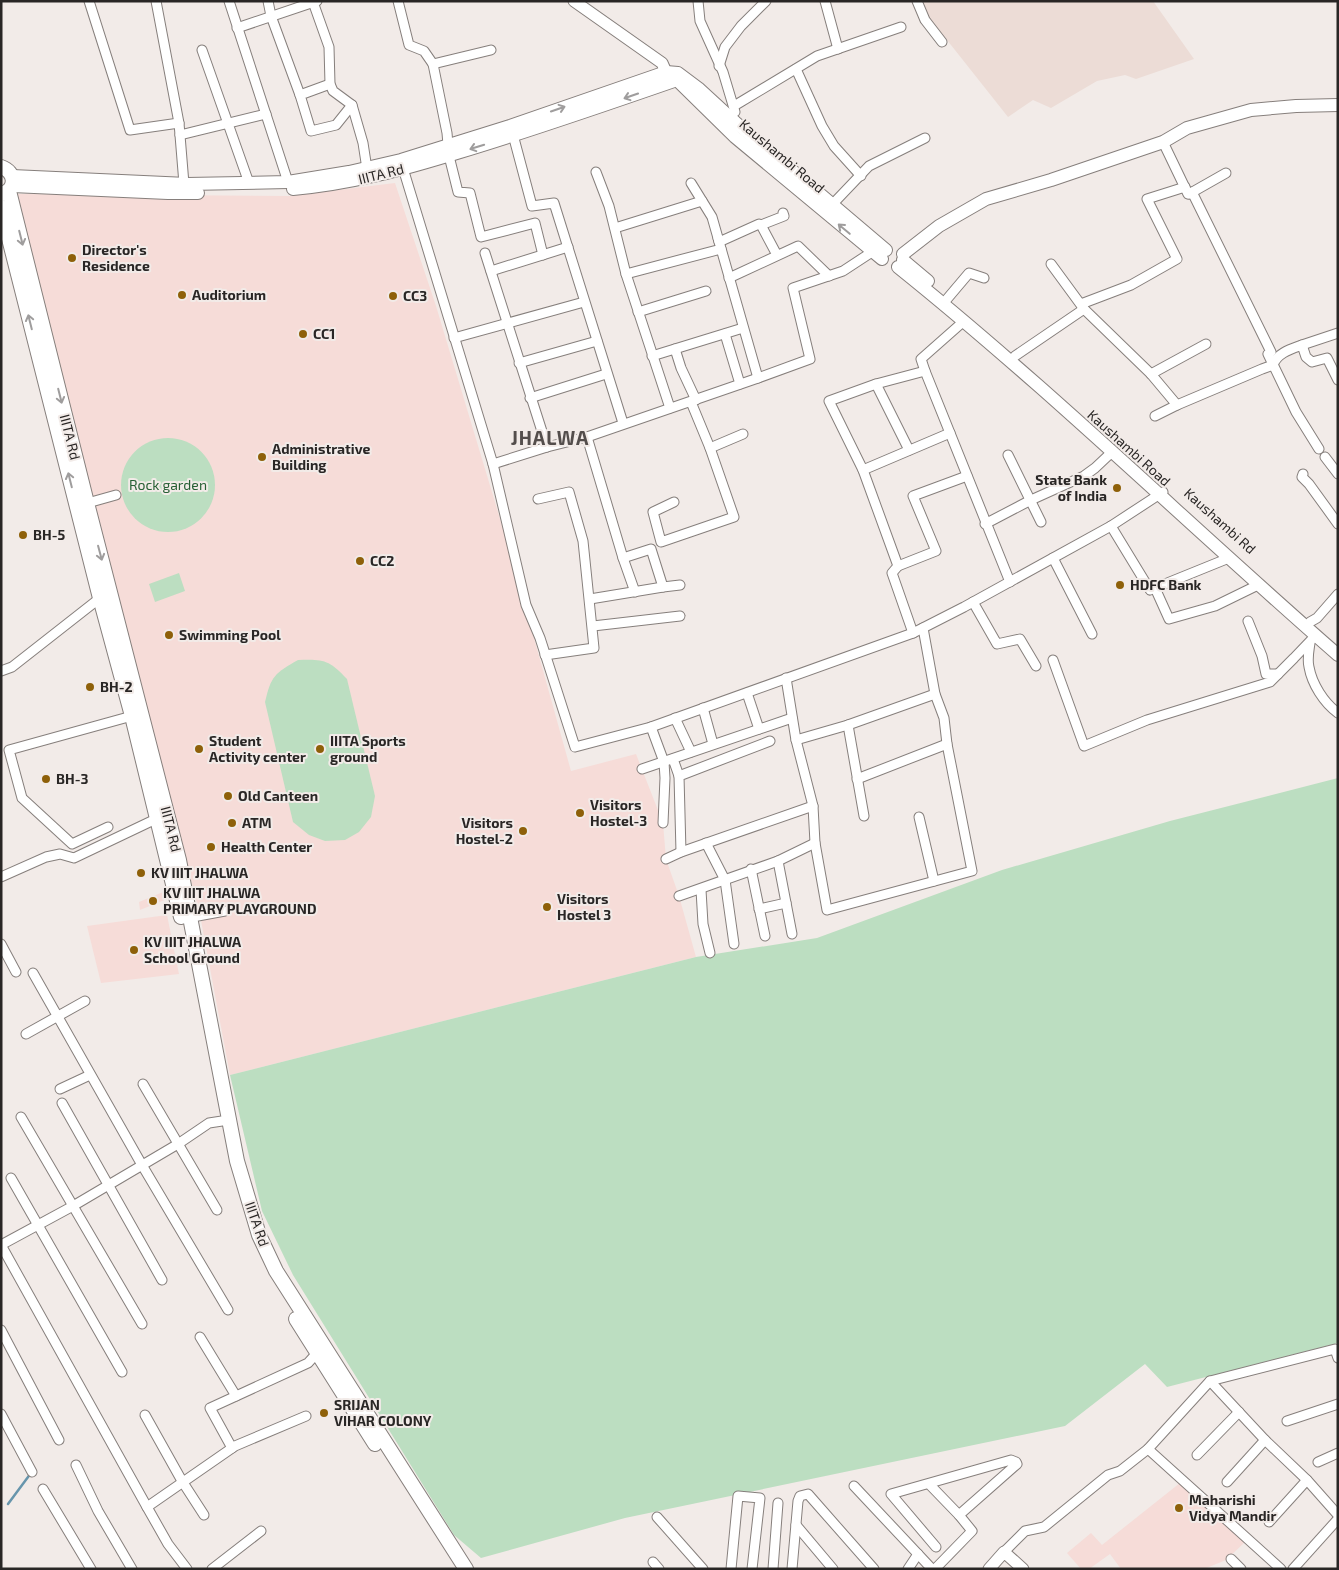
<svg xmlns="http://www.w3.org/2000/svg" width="1339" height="1570" font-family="'Exo 2',sans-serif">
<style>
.built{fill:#ecdcd6}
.education{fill:#f6dcd8}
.green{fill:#bcdec1}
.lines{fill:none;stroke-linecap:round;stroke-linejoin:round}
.stream{stroke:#6795ac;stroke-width:2.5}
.minor-casing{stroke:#867f7c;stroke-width:11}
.tertiary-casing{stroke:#867f7c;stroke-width:13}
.secondary-casing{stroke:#867f7c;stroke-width:14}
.primary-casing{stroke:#867f7c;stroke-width:16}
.minor{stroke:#fff;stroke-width:9}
.tertiary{stroke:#fff;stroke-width:11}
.secondary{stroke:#fff;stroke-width:12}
.primary{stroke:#fff;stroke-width:14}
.oneway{stroke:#9f9d9d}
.poi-dot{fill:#8e6009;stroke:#f2ebe8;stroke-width:2}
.labels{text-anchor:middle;stroke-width:4;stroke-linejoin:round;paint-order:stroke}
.street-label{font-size:14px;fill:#292625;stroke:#f2ebe8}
.poi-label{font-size:14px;font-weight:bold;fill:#292625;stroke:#f2ebe8;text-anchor:start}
.park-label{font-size:14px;fill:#265f34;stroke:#f2ebe8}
.district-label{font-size:19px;font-weight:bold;letter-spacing:1px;fill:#544e4c;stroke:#f2ebe8}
</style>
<rect width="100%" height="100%" fill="#f2ebe8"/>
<polygon class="built" points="922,1 1153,1 1194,59 1136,79 1125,75 1097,81 1051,108 1033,100 1008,117 928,16"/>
<g class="education">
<polygon points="395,183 436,306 510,552 571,771 636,754 663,823 666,859 679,896 696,957 230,1075 200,915 16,194 289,196"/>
<polygon points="163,892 167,899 140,910 139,902"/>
<polygon points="167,915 179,974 101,983 87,926"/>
<polygon points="1180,1483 1245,1542 1226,1560 1204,1569 1121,1569 1110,1554 1089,1569 1081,1569 1067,1553 1091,1533 1102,1545"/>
</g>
<g class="green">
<circle cx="168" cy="485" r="47"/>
<polygon points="179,573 185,591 155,602 149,584"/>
<path d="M298,660C324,659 329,660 347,679L375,796L371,817L359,832L345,840L325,841L309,835L293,822L265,702C271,676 275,673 298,660Z"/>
<polygon points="1338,778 1338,1343 1167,1387 1145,1364 1065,1426 625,1518 481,1558 454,1535 293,1275 262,1211 230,1075 696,957 817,938 1002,870 1170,821"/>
</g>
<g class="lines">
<polyline class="stream" points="8,1504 31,1473"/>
<defs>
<g id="minor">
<polyline points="89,1 130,130 179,123"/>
<polyline points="156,1 179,123 184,184"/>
<polyline points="229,1 288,182"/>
<polyline points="268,1 271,16 300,95"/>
<polyline points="398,1 409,45 424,51 433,64"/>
<polyline points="698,1 700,21 723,72 735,112"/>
<polyline points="825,1 838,49"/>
<polyline points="917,1 925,20 942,42"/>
<polyline points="313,2 329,47 330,84 333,91 352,105 363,143 367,169"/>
<polyline points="237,28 317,1"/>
<polyline points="202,50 249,183"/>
<polyline points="491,50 433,64 447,133 449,156 458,192 470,193 481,237 535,223 543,255"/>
<polyline points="719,66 725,47 741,26 766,1"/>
<polyline points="796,69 822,126 834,146 861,176"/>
<polyline points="330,84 300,95 311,131 336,125 352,105"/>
<polyline points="734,106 817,56 901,27"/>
<polyline points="512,131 532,206 554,203 623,423"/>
<polyline points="180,135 266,114"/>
<polyline points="1163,142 1188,194 1192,192 1271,352 1268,354 1296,412 1319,449"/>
<polyline points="402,165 493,464 526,605 540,638 575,747 651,727 913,633 964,607 1111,526 1163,492"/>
<polyline points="596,172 609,206 626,274 670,408"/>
<polyline points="691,183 712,217 758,378"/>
<polyline points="1189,194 1226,173"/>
<polyline points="828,209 869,166 925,138"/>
<polyline points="761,225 777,255"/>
<polyline points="615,228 702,201"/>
<polyline points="718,238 719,242 759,224 761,225 784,216 783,213"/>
<polyline points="485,253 547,447"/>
<polyline points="1051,264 1084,309 1151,374 1177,405"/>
<polyline points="491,271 568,247"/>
<polyline points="626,274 721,249"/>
<polyline points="729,278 798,246 829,276"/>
<polyline points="947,299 969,273 984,278"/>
<polyline points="638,312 706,291"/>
<polyline points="964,321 921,359 925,371 1010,582"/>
<polyline points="725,334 740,384"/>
<polyline points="454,338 584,302"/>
<polyline points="1302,345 1338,333"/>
<polyline points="675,349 681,368 696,400"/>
<polyline points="652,356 743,328"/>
<polyline points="1015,356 1084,309 1081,304 1131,285 1177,259 1147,199 1185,187"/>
<polyline points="519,363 597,341"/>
<polyline points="1151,374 1206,344"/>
<polyline points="876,384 909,450"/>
<polyline points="530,398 606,374"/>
<path d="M1155,416L1177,405L1262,369L1273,365C1277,353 1291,349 1302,345L1306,357L1312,362L1327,358L1338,380"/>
<polyline points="587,437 623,558 651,549 663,587 680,585"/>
<polyline points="710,448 743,434"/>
<polyline points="1008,455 1041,522"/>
<polyline points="1325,457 1338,474"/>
<polyline points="493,464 547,447 587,437 758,378 810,359 793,288 843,271 872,252"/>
<polyline points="863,470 950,433"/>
<polyline points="1303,474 1302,477 1309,484 1338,524"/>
<polyline points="538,499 569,492 583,541 594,648 545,655"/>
<polyline points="674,502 653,512 661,542 734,517 710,448 691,402"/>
<polyline points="84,504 116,495"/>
<polyline points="985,524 1031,500 1084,476 1095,468 1112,452"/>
<polyline points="1111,526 1150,590 1229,558"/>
<polyline points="623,558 635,592"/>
<polyline points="1053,558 1092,634"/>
<polyline points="898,566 936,551 913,496 967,476"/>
<polyline points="1155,588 1169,619 1215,606 1258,585"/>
<polyline points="590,599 663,587"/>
<polyline points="973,602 997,644 1020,639 1036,666"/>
<polyline points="1248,621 1262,656 1266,674 1278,674"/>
<polyline points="1310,622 1317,618 1338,594"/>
<polyline points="593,626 680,616"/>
<polyline points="913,633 892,573 898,566 863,470 829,401 876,384 925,371"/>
<path d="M1310,643C1309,650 1307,659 1309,667C1312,684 1324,703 1338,713"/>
<polyline points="1053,660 1084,746 1147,720 1270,682 1294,658 1316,635"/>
<polyline points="1,671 12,667 100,598"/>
<polyline points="786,678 796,740 813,806 815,843 827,910 972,871 947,744 944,718 935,694 923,628"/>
<polyline points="747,693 759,729"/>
<polyline points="703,708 713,744"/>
<polyline points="675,718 691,752"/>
<polyline points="848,725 864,816"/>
<polyline points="651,727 664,762 665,778 663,823"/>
<polyline points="796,740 848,725 935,694"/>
<polyline points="673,759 679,776"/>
<polyline points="642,769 792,718"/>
<polyline points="857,779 947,744"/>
<polyline points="919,817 934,881"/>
<polyline points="108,827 72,844 22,798 9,750 132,716"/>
<polyline points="706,843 725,880 734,944"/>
<polyline points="681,852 679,776 770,741"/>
<polyline points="666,859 681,852 813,806"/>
<polyline points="778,861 792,934"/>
<polyline points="751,869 765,936"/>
<polyline points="1,877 46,857 60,854 74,858 158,818"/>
<polyline points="701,890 703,924 710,953"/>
<polyline points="679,896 778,861 815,843"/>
<polyline points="759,909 786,903"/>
<polyline points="187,918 225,911"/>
<polyline points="1,944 16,972"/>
<polyline points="33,973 142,1165 228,1310"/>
<polyline points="26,1034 85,1001"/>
<polyline points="143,1084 217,1210"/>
<polyline points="60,1089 90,1075"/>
<polyline points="62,1103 162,1280"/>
<polyline points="21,1117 142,1324"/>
<polyline points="11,1178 122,1372"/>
<polyline points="1,1245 147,1507 168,1544 187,1569"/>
<polyline points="1,1245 73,1206 178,1144 209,1123 222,1121"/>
<polyline points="1,1330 59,1440"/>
<polyline points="200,1337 236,1396"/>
<polyline points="1210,1381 1265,1440 1307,1480 1338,1515"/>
<polyline points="1,1414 32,1472"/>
<polyline points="145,1415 182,1481 204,1515"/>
<polyline points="1287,1421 1338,1404"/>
<polyline points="232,1448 210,1408 308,1363 317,1353"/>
<polyline points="1148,1449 1281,1569"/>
<polyline points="1197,1455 1239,1412"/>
<polyline points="1318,1462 1338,1453"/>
<polyline points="76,1465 98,1511 132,1569"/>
<polyline points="1227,1482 1265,1440"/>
<polyline points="930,1485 959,1515 1017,1464 1016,1462 1011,1460 891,1494 936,1547"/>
<polyline points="854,1486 932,1569"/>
<polyline points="43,1489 91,1569"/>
<polyline points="147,1507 235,1446 306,1416"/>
<polyline points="657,1517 703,1569"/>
<polyline points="1269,1522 1307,1480"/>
<polyline points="796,1525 833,1569"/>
<polyline points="1004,1552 1025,1531 1044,1527 1108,1475 1120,1471 1148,1449 1210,1381 1335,1349 1338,1358"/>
<polyline points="1231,1559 1241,1569"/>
<polyline points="653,1562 659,1569"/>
<polyline points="212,1569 261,1531"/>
<polyline points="731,1569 738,1496 760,1498 752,1569"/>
<polyline points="773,1569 778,1503"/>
<polyline points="792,1569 798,1501 800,1496 808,1494 874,1569"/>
<polyline points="908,1569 918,1554"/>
<polyline points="935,1569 972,1531 959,1515"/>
<polyline points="1293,1569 1338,1519"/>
</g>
<g id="tertiary">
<polyline points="574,1 662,63 666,72"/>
<polyline points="989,1569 1004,1552 1023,1569"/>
</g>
<g id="secondary">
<polyline points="680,83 735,137 882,259"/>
<polyline points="12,176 187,184 288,182 349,172 401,160 510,126 666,72 678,73 698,88 735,122 886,250"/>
<polyline points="12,186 168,193 198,193"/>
<path d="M293,189C351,184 405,169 460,152C533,130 605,105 677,80"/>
<polyline points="903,254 939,226 986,199 1051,180 1163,142 1187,128 1251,110 1296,106 1338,105"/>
<polyline points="903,260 928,281"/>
<path d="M898,267C1050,389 1190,526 1338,655"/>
</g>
<g id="primary">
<path d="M1,167C16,172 17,189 2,194"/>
<polyline points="9,191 87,503 179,860 237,1161 259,1235 276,1271 466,1569"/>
<polyline points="1,207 100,598 132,716 181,917"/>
<polyline points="296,1319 375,1444"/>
</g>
</defs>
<use href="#minor" class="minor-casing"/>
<use href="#tertiary" class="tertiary-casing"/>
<use href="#secondary" class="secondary-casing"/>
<use href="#primary" class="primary-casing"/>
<use href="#minor" class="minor"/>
<use href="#tertiary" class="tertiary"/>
<use href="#secondary" class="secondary"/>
<use href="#primary" class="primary"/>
</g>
<defs><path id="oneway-shaft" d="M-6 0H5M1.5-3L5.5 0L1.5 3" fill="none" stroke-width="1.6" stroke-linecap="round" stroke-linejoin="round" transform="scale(1.25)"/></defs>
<g class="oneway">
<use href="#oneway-shaft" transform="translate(631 96) rotate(161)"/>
<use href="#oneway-shaft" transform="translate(558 109) rotate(-19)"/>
<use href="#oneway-shaft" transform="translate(477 147) rotate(163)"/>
<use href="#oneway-shaft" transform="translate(844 229) rotate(-140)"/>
<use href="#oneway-shaft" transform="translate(21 238) rotate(76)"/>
<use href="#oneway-shaft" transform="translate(30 322) rotate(-104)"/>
<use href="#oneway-shaft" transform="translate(60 396) rotate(76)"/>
<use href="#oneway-shaft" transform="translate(70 480) rotate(-104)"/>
<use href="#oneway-shaft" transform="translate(100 553) rotate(75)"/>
</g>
<g class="poi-dot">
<circle cx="72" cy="258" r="5"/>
<circle cx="182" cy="295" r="5"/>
<circle cx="393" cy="296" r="5"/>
<circle cx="303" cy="334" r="5"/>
<circle cx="262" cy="457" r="5"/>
<circle cx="1117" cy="488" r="5"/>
<circle cx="23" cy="535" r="5"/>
<circle cx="360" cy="561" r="5"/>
<circle cx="1120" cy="585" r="5"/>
<circle cx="169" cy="635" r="5"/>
<circle cx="90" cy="687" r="5"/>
<circle cx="199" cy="749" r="5"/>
<circle cx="320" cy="749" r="5"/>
<circle cx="46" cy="779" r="5"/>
<circle cx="228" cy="796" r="5"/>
<circle cx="580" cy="813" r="5"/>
<circle cx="232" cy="823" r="5"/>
<circle cx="523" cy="831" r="5"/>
<circle cx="211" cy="847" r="5"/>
<circle cx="141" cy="873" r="5"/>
<circle cx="153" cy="901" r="5"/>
<circle cx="547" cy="907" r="5"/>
<circle cx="134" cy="950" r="5"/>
<circle cx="324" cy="1413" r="5"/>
<circle cx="1179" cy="1508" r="5"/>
</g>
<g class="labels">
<g class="street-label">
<text transform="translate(782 156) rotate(40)" y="5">Kaushambi Road</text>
<text transform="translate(381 174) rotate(-14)" y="5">IIITA Rd</text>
<text transform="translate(70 437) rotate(76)" y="5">IIITA Rd</text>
<text transform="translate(1129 448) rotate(42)" y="5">Kaushambi Road</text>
<text transform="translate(1220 521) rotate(42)" y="5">Kaushambi Rd</text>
<text transform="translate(171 829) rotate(76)" y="5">IIITA Rd</text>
<text transform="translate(257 1224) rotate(71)" y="5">IIITA Rd</text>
</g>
<g class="poi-label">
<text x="82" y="255">Director's<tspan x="82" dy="16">Residence</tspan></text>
<text x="192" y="300">Auditorium</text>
<text x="403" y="301">CC3</text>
<text x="313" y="339">CC1</text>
<text x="272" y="454">Administrative<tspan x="272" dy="16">Building</tspan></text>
<text x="1107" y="485" text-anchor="end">State Bank<tspan x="1107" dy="16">of India</tspan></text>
<text x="33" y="540">BH-5</text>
<text x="370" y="566">CC2</text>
<text x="1130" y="590">HDFC Bank</text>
<text x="179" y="640">Swimming Pool</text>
<text x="100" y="692">BH-2</text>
<text x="209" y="746">Student<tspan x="209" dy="16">Activity center</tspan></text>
<text x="330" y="746">IIITA Sports<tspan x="330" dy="16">ground</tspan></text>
<text x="56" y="784">BH-3</text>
<text x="238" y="801">Old Canteen</text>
<text x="590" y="810">Visitors<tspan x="590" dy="16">Hostel-3</tspan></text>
<text x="242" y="828">ATM</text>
<text x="513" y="828" text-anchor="end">Visitors<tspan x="513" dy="16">Hostel-2</tspan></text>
<text x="221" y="852">Health Center</text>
<text x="151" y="878">KV IIIT JHALWA</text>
<text x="163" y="898">KV IIIT JHALWA<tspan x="163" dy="16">PRIMARY PLAYGROUND</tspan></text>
<text x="557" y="904">Visitors<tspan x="557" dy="16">Hostel 3</tspan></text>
<text x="144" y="947">KV IIIT JHALWA<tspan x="144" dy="16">School Ground</tspan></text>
<text x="334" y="1410">SRIJAN<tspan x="334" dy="16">VIHAR COLONY</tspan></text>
<text x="1189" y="1505">Maharishi<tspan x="1189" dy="16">Vidya Mandir</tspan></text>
</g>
<g class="park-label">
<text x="168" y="490">Rock garden</text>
</g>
<g class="district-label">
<text x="550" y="445">JHALWA</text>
</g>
</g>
<rect width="1339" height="1570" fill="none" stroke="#292625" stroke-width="5"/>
</svg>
